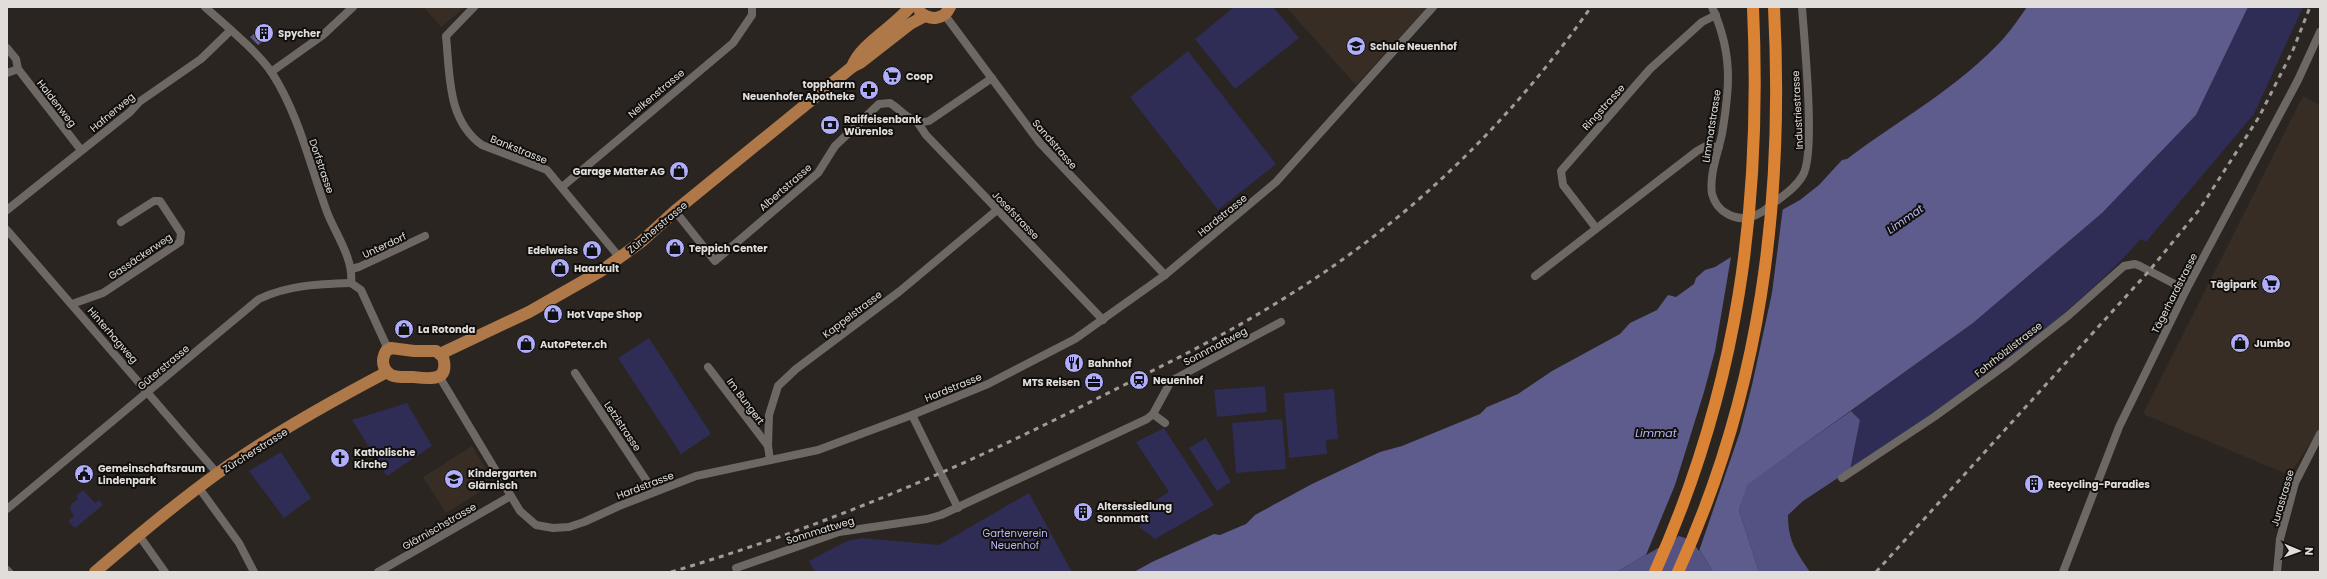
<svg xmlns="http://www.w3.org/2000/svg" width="2327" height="579" font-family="Poppins,sans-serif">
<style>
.built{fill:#372d25}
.green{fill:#2f2c56}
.forest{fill:#545282}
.water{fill:#5e5c8d}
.pier{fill:#2a2521}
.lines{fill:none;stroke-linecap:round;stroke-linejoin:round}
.street{stroke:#6e6864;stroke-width:8}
.primary{stroke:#af7848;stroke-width:12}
.highway{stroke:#db8335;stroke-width:12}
.rail{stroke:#9f9b98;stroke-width:3;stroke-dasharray:5 5;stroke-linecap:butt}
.labels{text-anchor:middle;stroke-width:4;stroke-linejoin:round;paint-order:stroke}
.poi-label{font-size:10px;font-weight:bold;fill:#e0ddda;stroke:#110f0d;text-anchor:start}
.street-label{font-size:10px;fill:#e0ddda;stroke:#110f0d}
.park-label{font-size:10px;fill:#b8b7f5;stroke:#110f0d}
.water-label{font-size:11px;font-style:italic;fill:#b9b8f6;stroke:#110f0d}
</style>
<rect width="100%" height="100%" fill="#2a2521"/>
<g class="built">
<polygon points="424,7 465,7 441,27"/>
<polygon points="1286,7 1427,7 1356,85"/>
<polygon points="2303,96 2320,105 2320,429 2289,475 2143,414"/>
<polygon points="472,446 490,475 481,481 486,488 446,513 423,477"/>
</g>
<g class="green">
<polygon points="1234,7 1273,7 1299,38 1235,89 1195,39"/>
<path d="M2248,7H2303L2254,114L2146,242L2141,239C2058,331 1952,400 1850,470L1860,420L1851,411L1973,323L2102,213L2196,115Z"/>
<polygon points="1188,51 1276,164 1218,210 1130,97"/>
<polygon points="649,338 711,434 681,454 618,358"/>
<polygon points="1265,386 1267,412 1217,417 1214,390"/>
<polygon points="1334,389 1338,439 1326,440 1327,454 1289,458 1284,393"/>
<polygon points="407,403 432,446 387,476 352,420"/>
<polygon points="1282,419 1286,469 1236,473 1232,423"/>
<polygon points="1164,428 1214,505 1155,539 1139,527 1156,500 1169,492 1136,442"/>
<polygon points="1206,438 1231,482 1217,491 1189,448"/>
<polygon points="281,452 311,498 284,518 249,471"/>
<polygon points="83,490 95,503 99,500 103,505 75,528 68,521 74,516 70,509 71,504 78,499 76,496"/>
<polygon points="1029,493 1072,572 815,572 809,561 847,541 862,538 939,545"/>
</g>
<g class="forest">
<path d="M1851,411L1860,420L1850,470L1803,501L1788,515C1788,541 1796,551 1810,572H1759L1739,510L1746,485Z"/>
<polygon points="1679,534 1693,538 1713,572 1617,572"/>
</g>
<g class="water">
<path d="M2027,7H2248L2196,115L2102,213L1973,323L1747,485L1739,510L1759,572H1713L1693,538L1679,534L1617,572H1134L1152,562L1214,534L1220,535L1246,524L1255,515L1312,484L1380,452L1402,446L1480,414L1487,407L1518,394L1552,371L1620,334L1630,323L1657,310L1668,295L1676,297L1694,284L1696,278L1705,270L1715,267L1731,257L1737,246L1782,210L1800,200L1819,185L1842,160L1847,159C1899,120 1959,87 2003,39C2012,29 2019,18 2027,7Z"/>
<polygon points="255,33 262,42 258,45 250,37"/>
</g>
<polygon class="pier" points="1783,207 1772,293 1752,385 1740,432 1699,551 1691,540 1679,536 1646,555 1675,485 1704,392 1715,351 1732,251 1736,244 1775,215"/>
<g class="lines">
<g class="street">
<path d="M205,7C224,24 258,52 272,73C299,115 310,165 327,212C335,233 354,259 351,283L361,290L388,349"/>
<path d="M474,7L446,36C450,75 447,120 482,145L547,170L620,258"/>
<path d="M1712,7C1722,29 1728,53 1728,77C1728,96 1725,116 1722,134C1718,153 1709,175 1712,194C1714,201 1719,209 1726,213C1742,223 1757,217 1770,206C1781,197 1796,188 1803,175C1816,152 1804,39 1802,7"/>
<polyline points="944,14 1040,143 1165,275"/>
<polyline points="7,48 16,59 18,69"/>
<polyline points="271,72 323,35 353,7"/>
<polyline points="7,73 18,69 81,150"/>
<polyline points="918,123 926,135 1103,320"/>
<polyline points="562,187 733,43 752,15 752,7"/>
<polyline points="7,210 130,112 139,102 201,59 231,30"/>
<path d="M675,211L715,261L818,173L835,146L879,104L890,103C903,111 912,126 929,121L992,78"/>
<polyline points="1596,228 1563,185 1561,171 1650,69 1702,22 1716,15"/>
<polyline points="7,230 217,473"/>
<polyline points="351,269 359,267 425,236"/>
<polyline points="1535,276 1697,151 1706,146 1719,147"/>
<polyline points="72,304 103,293 180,242 181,233 160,201 154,201 121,222"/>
<polyline points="708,367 768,446"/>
<polyline points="575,373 654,492"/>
<polyline points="439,376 520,511 536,525 553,528 569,527 584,522 619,506 696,476 818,450 912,415 988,384 1075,339 1165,275 1276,182 1433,7"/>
<polyline points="1153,414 1171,381 1281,322"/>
<polyline points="912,415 958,508"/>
<polyline points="770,460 768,446 769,415 778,386 796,369 900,291 997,210"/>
<polyline points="1842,478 1934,417 2007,364 2069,315 2124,266 2135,264 2140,266 2186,290"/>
<polyline points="199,488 239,543 254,572"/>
<path d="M7,509L259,299C288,285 319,284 351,283"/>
<polyline points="138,534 165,572"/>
<polyline points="736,568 839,532 927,519 941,515 1147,419 1153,414 1165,423"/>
<polyline points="7,570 9,572"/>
<polyline points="378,572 509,497"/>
<polyline points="2063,572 2119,427 2186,290 2298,80 2320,32"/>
<polyline points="2277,572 2280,539 2295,483 2320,434"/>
</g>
<g class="primary">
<path d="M920,12C930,21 944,20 950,7"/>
<path d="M852,67C860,44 894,27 910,7"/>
<path d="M391,348L414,351H436L443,357C450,382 430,379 413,377C406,377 398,378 391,375C382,369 381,360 386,351Z"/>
<polyline points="440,354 529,312 601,271 641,242 675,211 852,67 860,63 910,24 925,16"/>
<path d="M95,572C135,538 175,504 218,473C269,436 330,402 387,372"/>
</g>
<g class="highway">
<path d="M1655,572C1738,387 1762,208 1753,7"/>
<path d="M1678,572C1761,390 1784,205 1774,7"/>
</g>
<g class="rail">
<path d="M671,572C820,528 962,468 1100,397C1166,364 1232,332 1294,292C1412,218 1511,121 1591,7"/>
<polyline points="1876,572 2149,271 2199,210 2259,117 2293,50 2310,7"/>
</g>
</g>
<defs>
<symbol id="building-disc" viewBox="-11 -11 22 22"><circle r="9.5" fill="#b0aefa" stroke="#110f0d"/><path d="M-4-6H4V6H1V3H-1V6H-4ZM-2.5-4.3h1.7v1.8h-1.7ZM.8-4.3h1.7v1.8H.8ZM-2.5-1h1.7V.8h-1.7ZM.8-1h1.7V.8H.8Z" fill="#111"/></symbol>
<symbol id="school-disc" viewBox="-11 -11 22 22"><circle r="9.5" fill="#b0aefa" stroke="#110f0d"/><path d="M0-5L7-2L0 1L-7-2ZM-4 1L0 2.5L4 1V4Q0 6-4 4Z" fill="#111"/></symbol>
<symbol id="supermarket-disc" viewBox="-11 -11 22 22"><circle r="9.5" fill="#b0aefa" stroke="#110f0d"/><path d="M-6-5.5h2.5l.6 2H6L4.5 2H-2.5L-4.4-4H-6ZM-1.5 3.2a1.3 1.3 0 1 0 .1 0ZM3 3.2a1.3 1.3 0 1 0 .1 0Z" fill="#111"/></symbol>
<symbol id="pharmacy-disc" viewBox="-11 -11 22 22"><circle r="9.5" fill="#b0aefa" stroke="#110f0d"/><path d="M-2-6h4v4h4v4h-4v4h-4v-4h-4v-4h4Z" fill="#111"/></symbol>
<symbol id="bank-disc" viewBox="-11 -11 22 22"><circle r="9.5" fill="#b0aefa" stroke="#110f0d"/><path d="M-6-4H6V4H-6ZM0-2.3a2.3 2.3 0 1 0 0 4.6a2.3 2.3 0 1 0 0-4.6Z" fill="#111"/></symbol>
<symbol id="shop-disc" viewBox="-11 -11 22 22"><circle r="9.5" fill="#b0aefa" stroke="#110f0d"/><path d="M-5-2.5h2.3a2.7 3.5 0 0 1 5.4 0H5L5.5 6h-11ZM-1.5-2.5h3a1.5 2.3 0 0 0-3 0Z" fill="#111"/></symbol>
<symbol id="restaurant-disc" viewBox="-11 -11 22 22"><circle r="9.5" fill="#b0aefa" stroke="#110f0d"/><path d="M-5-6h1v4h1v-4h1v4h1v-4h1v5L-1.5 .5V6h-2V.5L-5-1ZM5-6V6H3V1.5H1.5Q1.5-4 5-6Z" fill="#111"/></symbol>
<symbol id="station-disc" viewBox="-11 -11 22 22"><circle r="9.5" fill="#b0aefa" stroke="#110f0d"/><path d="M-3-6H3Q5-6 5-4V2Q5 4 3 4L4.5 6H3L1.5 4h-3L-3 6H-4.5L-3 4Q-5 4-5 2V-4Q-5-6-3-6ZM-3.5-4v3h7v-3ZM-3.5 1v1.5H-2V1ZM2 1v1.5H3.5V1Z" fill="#111"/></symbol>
<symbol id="office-disc" viewBox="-11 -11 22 22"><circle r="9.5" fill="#b0aefa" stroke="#110f0d"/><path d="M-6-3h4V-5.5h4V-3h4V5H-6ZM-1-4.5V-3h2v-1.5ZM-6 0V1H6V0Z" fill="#111"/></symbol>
<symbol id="church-disc" viewBox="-11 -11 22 22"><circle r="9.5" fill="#b0aefa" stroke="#110f0d"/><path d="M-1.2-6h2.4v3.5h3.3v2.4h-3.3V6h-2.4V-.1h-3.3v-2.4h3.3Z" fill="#111"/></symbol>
<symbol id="civic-disc" viewBox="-11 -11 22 22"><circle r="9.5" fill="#b0aefa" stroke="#110f0d"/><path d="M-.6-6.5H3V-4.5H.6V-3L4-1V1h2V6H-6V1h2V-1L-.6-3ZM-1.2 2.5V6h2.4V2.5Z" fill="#111"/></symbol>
</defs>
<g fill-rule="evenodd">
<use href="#building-disc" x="253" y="22" width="22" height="22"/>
<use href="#school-disc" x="1345" y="35" width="22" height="22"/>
<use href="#supermarket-disc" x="881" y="65" width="22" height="22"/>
<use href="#pharmacy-disc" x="858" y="79" width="22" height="22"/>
<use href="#bank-disc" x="819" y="114" width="22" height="22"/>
<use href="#shop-disc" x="668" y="160" width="22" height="22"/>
<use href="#shop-disc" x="664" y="237" width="22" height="22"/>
<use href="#shop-disc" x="581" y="239" width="22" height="22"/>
<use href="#shop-disc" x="549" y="257" width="22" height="22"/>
<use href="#supermarket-disc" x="2260" y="273" width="22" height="22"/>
<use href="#shop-disc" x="542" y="303" width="22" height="22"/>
<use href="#shop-disc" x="393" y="318" width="22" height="22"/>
<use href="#shop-disc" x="2229" y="332" width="22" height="22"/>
<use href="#shop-disc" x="515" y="333" width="22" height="22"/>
<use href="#restaurant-disc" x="1063" y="352" width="22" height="22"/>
<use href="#station-disc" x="1128" y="369" width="22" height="22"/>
<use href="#office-disc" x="1083" y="371" width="22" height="22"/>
<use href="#church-disc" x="329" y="447" width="22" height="22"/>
<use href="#civic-disc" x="73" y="463" width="22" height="22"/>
<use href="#school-disc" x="443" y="468" width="22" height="22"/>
<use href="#building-disc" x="2023" y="473" width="22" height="22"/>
<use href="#building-disc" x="1072" y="501" width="22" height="22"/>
</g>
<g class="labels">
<g class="poi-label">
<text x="278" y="37">Spycher</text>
<text x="1370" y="50">Schule Neuenhof</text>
<text x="906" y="80">Coop</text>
<text x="855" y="88" text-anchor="end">toppharm<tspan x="855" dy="12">Neuenhofer Apotheke</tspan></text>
<text x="844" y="123">Raiffeisenbank<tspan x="844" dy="12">Würenlos</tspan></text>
<text x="665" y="175" text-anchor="end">Garage Matter AG</text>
<text x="689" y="252">Teppich Center</text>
<text x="578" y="254" text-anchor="end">Edelweiss</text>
<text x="574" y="272">Haarkult</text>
<text x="2257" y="288" text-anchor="end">Tägipark</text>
<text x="567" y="318">Hot Vape Shop</text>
<text x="418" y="333">La Rotonda</text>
<text x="2254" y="347">Jumbo</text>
<text x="540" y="348">AutoPeter.ch</text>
<text x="1088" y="367">Bahnhof</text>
<text x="1153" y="384">Neuenhof</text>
<text x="1080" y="386" text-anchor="end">MTS Reisen</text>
<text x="354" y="456">Katholische<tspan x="354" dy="12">Kirche</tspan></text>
<text x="98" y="472">Gemeinschaftsraum<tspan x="98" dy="12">Lindenpark</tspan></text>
<text x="468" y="477">Kindergarten<tspan x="468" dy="12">Glärnisch</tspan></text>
<text x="2048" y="488">Recycling-Paradies</text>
<text x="1097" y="510">Alterssiedlung<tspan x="1097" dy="12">Sonnmatt</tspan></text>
</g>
<g class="street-label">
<text transform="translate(656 93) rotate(-40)" y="4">Nelkenstrasse</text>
<text transform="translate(57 103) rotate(52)" y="4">Haldenweg</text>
<text transform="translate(1603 107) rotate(-48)" y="4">Ringstrasse</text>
<text transform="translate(1797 110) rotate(-93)" y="4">Industriestrasse</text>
<text transform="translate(112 112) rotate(-40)" y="4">Hafnerweg</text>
<text transform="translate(1711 126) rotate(-81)" y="4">Limmatstrasse</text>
<text transform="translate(1055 144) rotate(49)" y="4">Sandstrasse</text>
<text transform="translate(519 149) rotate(22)" y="4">Bankstrasse</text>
<text transform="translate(322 166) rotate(71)" y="4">Dorfstrasse</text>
<text transform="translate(785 187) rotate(-41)" y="4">Albertstrasse</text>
<text transform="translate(1016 215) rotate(46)" y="4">Josefstrasse</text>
<text transform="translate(1222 215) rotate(-39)" y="4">Hardstrasse</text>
<text transform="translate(657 227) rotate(-40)" y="4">Zürcherstrasse</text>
<text transform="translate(384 245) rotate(-25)" y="4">Unterdorf</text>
<text transform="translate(140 256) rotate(-34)" y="4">Gassäckerweg</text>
<text transform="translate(2174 293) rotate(-63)" y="4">Tägerhardstrasse</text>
<text transform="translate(852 314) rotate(-37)" y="4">Kappelstrasse</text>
<text transform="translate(113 335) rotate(49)" y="4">Hinterhagweg</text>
<text transform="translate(1215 346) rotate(-28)" y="4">Sonnmattweg</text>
<text transform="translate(2008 349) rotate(-38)" y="4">Fohrhölzlistrasse</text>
<text transform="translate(163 367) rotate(-40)" y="4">Güterstrasse</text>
<text transform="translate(953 387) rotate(-22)" y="4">Hardstrasse</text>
<text transform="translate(746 401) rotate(53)" y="4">Im Bungert</text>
<text transform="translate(623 426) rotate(56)" y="4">Letzistrasse</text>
<text transform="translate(255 450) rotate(-32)" y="4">Zürcherstrasse</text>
<text transform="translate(645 485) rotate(-21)" y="4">Hardstrasse</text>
<text transform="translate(2282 498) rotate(-74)" y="4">Jurastrasse</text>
<text transform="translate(439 526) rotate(-30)" y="4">Glärnischstrasse</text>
<text transform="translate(820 530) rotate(-17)" y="4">Sonnmattweg</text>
</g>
<g class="park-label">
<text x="1015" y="537">Gartenverein<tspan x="1015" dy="12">Neuenhof</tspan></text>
</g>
<g class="water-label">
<text transform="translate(1905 219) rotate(-35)" y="4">Limmat</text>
<text x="1656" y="437">Limmat</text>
</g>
</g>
<rect width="2327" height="579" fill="none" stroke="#e0ddda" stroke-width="16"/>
<g transform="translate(2299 551) rotate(92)" stroke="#110f0d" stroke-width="3" paint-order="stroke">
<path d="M0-3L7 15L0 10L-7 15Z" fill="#e0ddda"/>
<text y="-6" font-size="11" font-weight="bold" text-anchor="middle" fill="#e0ddda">N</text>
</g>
</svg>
